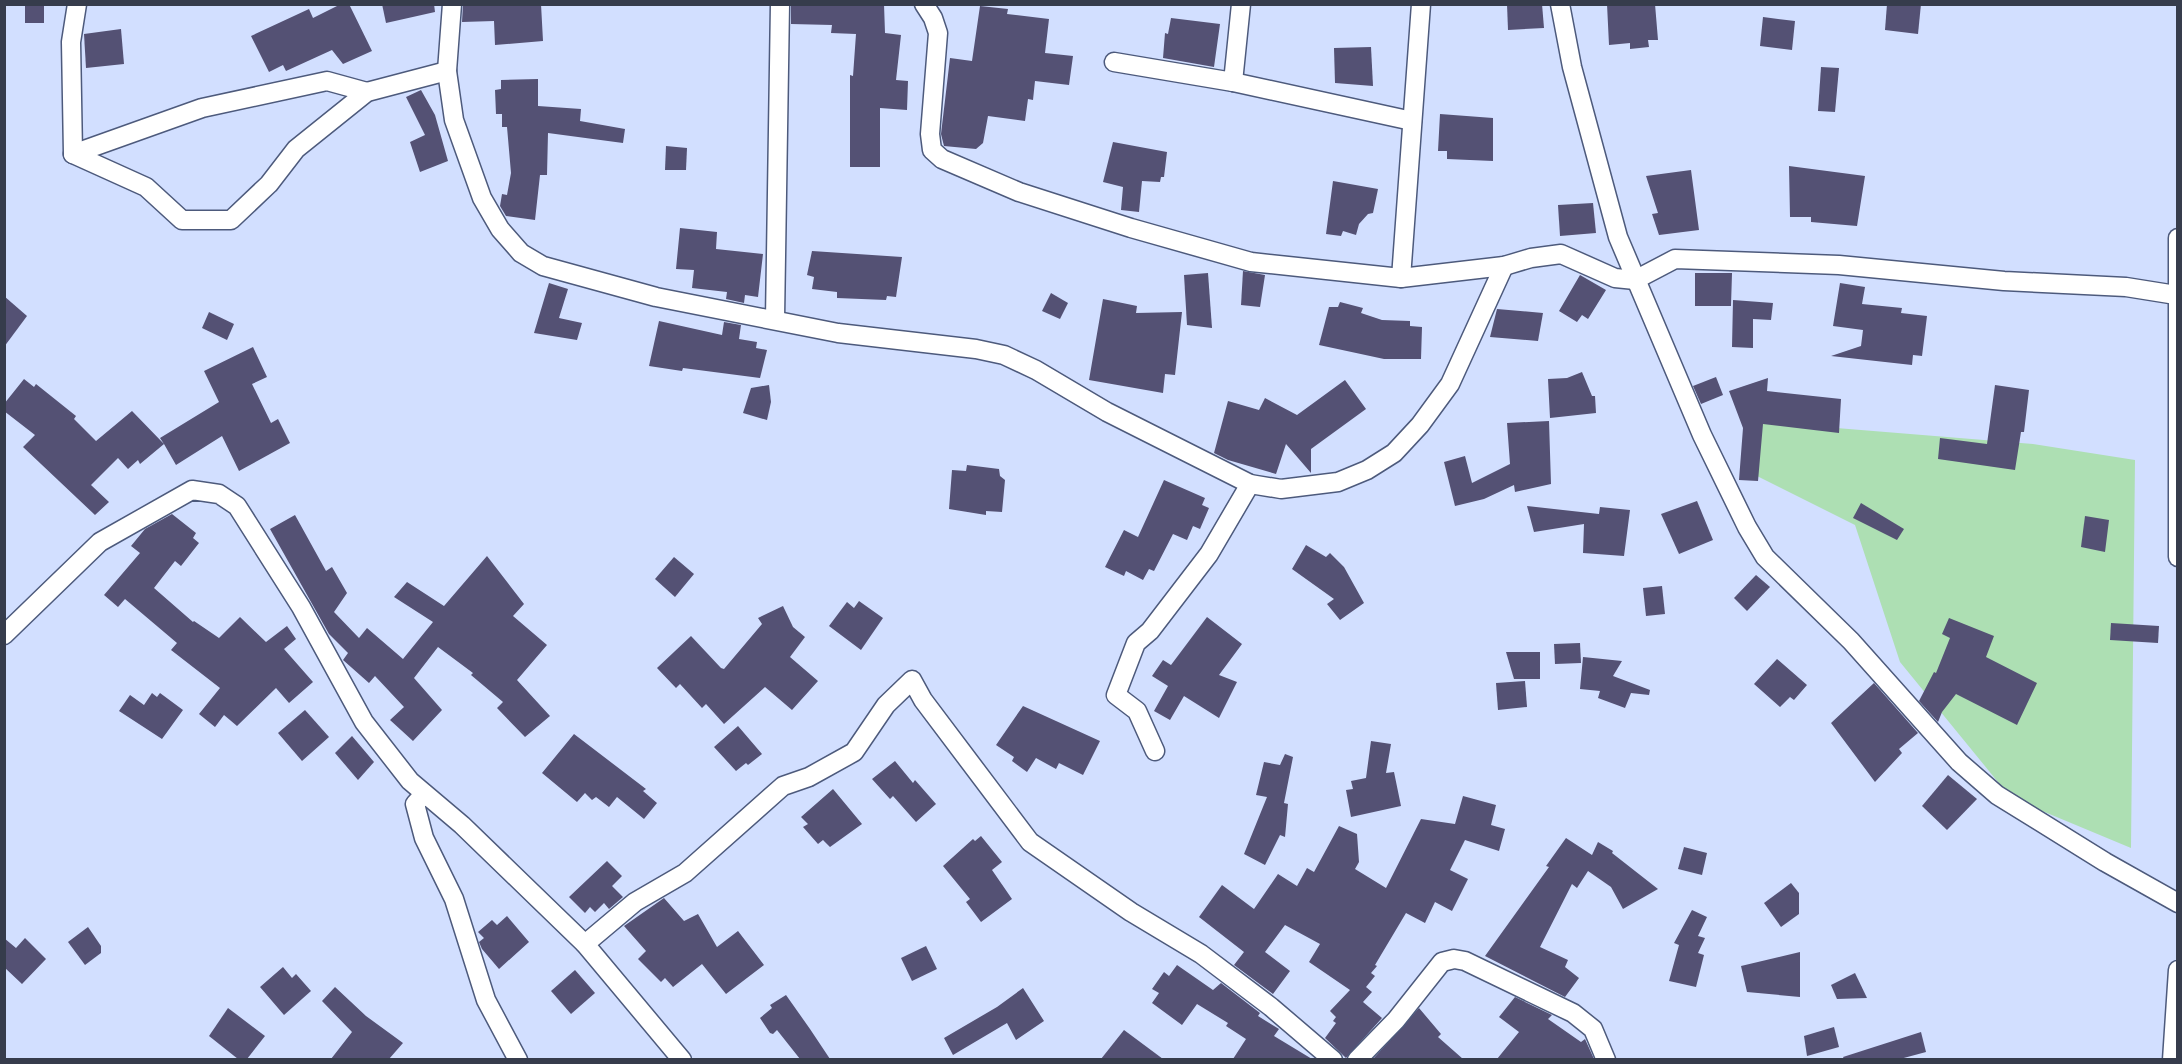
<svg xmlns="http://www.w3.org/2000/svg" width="2182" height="1064" font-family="'Noto Sans',sans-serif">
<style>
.green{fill:#addfb3}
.building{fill:#545174}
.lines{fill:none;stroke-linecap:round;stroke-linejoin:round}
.street-casing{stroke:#4d5a7c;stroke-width:21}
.street{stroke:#fff;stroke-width:18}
</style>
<rect width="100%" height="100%" fill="#d2dfff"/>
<polygon class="green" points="1763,422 2033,444 2135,460 2131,848 2011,798 1900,662 1855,525 1743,469"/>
<g class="building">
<rect x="25" y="4" width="19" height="19"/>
<polygon points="341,4 349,4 372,51 343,64 332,50 286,71 283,65 269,72 251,36 309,9 313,18"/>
<polygon points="382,4 434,4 435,12 386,23"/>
<polygon points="463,4 541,4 543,41 495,45 494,21 462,22"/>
<polygon points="791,4 884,4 885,33 901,35 896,80 908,81 907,110 880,108 880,167 850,167 850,75 853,76 856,34 831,33 832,25 791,24"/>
<polygon points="1507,4 1542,4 1544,28 1508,30"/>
<polygon points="1607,4 1655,4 1658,40 1648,40 1649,47 1630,49 1630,43 1609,45"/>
<polygon points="1887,4 1921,4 1918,34 1885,30"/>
<polygon points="980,6 1008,9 1007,14 1049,19 1045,53 1073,56 1069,85 1035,81 1033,100 1028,99 1025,121 988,116 983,143 976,149 944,146 941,134 950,58 972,61"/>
<polygon points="1763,17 1795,21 1792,50 1760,46"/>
<polygon points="1171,18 1220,24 1214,67 1163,58 1165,33 1168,34"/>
<polygon points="121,29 124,64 86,68 84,34"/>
<polygon points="1371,47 1373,86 1335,83 1334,48"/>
<polygon points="1821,67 1839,68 1835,112 1818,111"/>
<polygon points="538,79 538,106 581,109 580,121 625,129 623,143 548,133 547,175 540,175 535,220 506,216 500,206 502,194 507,195 511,173 507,127 502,127 502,114 496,114 495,90 501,89 501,80"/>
<polygon points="421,90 435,115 448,161 420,172 410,142 425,135 406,97"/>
<polygon points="1440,114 1493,118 1493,161 1447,159 1447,151 1438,151"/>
<polygon points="1113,142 1167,152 1164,177 1161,177 1160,182 1142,181 1139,212 1121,210 1123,187 1103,182"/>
<polygon points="666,146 687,148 686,170 665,170"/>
<polygon points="1789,166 1865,176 1857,226 1811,222 1811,217 1790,217"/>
<polygon points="1691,170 1699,230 1659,235 1652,214 1658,213 1646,176"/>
<polygon points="1333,181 1378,189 1373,213 1368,214 1359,224 1356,235 1343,231 1341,236 1326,234"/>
<polygon points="1593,203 1596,233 1560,236 1558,205"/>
<polygon points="680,228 717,232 716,249 763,254 758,297 745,295 744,303 726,299 727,292 692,288 694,270 676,269"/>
<polygon points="812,251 902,257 896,297 887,296 886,300 837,298 837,292 812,289 814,277 807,275"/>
<polygon points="1243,271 1265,275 1260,307 1241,305"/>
<polygon points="1208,273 1212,328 1187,325 1184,275"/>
<polygon points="1695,273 1732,273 1731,306 1695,306"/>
<polygon points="1580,275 1606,290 1588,319 1582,315 1577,322 1559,311"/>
<polygon points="549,283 568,289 559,318 582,323 577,340 534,333"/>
<polygon points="1840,283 1865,287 1862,304 1902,308 1901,313 1927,316 1922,356 1913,355 1912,365 1831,356 1861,346 1863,330 1833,326"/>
<polygon points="1051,293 1068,303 1060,319 1042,311"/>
<polygon points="4,296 27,316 4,347"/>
<polygon points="1103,299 1137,306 1136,313 1182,312 1175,375 1165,374 1163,393 1089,380"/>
<polygon points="1733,300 1773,303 1771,320 1753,319 1753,348 1732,347"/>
<polygon points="1340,302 1363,308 1361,313 1382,320 1410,321 1410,326 1422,327 1421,359 1384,359 1319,345 1329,307 1338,307"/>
<polygon points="1497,309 1543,313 1538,341 1490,337"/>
<polygon points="209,312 234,324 227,340 202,328"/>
<polygon points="659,321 722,335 724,322 741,325 739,339 757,342 756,348 767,350 760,378 683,368 682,371 649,366"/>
<polygon points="253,347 267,377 252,384 271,423 278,419 290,443 239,471 222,436 176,465 164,444 140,464 138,460 128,469 118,458 91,485 109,502 95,515 23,447 35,435 4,411 4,404 24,379 34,387 36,384 76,416 74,419 96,441 132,411 164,444 160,438 219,402 204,371"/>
<polygon points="1582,372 1592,396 1595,396 1596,413 1550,418 1548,379 1567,378"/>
<polygon points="1716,377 1723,395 1701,404 1693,386"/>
<polygon points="1768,378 1767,391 1841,399 1839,433 1763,424 1758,481 1739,480 1743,428 1729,391"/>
<polygon points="1345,380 1366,409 1311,449 1311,473 1286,444 1276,474 1228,460 1214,453 1228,401 1259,410 1265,398 1297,415"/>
<polygon points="769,385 771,402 767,420 743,413 751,388"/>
<polygon points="1995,385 2029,390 2024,432 2021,432 2015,470 1938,459 1940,438 1987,444"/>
<polygon points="1549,421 1551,484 1515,492 1514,485 1484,499 1455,506 1444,462 1465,456 1472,483 1510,464 1507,423"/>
<polygon points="967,465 999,469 1000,476 1005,480 1002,512 986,511 986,515 949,509 952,470 966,471"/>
<polygon points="1164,480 1205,498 1202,505 1209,508 1200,529 1193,526 1187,540 1173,534 1154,571 1149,569 1143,580 1126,571 1124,576 1105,567 1124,530 1138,537"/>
<polygon points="1697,501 1713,540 1679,554 1661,514"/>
<polygon points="1861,503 1904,529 1897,540 1853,518"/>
<polygon points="1527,506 1599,514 1600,507 1630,510 1624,556 1583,553 1584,524 1534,532"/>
<polygon points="172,514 196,533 193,538 199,543 181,566 175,561 154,588 193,622 194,621 219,638 240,617 266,642 287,626 296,639 284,649 313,682 289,703 276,688 237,726 224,715 215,727 199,714 220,688 171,650 177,643 125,599 118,607 104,595 140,553 131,546 145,529"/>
<polygon points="295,515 326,571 332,567 347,593 334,612 359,638 367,628 403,659 433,622 394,597 407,582 444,606 487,556 524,604 513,616 547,645 517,680 550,716 525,737 497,708 503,702 471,675 473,673 438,647 414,678 442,710 413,741 390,720 404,707 375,676 369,683 343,660 348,653 329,634 270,529"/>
<polygon points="2085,516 2109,520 2105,552 2081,547"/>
<polygon points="1306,545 1326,557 1330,553 1344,567 1364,603 1340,620 1327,604 1334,599 1292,569"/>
<polygon points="674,557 694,574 675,597 655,579"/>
<polygon points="1756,575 1770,587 1747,611 1734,598"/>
<polygon points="1662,586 1665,614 1646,616 1643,588"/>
<polygon points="859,601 883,618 861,650 829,626 847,602 854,608"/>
<polygon points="783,606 793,627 805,637 790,657 818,681 792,710 765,687 724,724 706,704 702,708 680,684 676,688 657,668 691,636 721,668 724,669 762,624 758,618"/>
<polygon points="1207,617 1242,644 1219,675 1237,682 1219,718 1184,696 1170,720 1154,711 1168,686 1152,676 1163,660 1171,665"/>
<polygon points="1949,618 1994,636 1986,657 2037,683 2017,725 1956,694 1942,712 1938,722 1919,701 1934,672 1936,673 1950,638 1942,634"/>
<polygon points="2111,623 2159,626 2158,643 2110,640"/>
<polygon points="1580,643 1581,663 1555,664 1554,644"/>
<polygon points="1506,652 1540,652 1540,679 1514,679"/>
<polygon points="1583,657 1622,661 1613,676 1650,690 1649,695 1631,693 1625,708 1598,698 1600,691 1580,689"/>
<polygon points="1777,659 1807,685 1794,700 1790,697 1780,707 1754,684"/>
<polygon points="1525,681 1527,707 1498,710 1496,683"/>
<polygon points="1874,683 1918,733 1899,749 1902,753 1875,782 1831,723"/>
<polygon points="152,693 157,697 160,693 183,710 162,739 119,711 130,695 144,705"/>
<polygon points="1023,706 1100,741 1083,775 1059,763 1056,769 1036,758 1027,772 1012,761 1014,757 996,745"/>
<polygon points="305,710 329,737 302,761 278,733"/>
<polygon points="738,726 762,754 748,765 746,763 736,771 714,747"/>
<polygon points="574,734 646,789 643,791 657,803 644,819 617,797 609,807 596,797 592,800 585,793 577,802 542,773"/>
<polygon points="352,736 374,762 358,780 335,753"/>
<polygon points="1371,741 1391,744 1386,773 1394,772 1401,806 1351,817 1346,790 1353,789 1351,781 1366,778"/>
<polygon points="1285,754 1293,757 1284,803 1288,804 1285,837 1280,835 1265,865 1244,854 1267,797 1256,795 1264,762 1280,765"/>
<polygon points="895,761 913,783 915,780 936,804 916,822 893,796 890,799 872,779"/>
<polygon points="1948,775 1977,799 1947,830 1922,806"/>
<polygon points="833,789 862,824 830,847 823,840 818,844 803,827 808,824 801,817"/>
<polygon points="1463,796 1496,805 1491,825 1505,829 1499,851 1465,840 1450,870 1468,879 1452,911 1435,902 1425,923 1406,913 1375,965 1377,966 1371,973 1375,976 1366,987 1372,992 1363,1002 1382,1018 1346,1058 1325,1038 1336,1023 1333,1021 1336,1017 1330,1011 1350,990 1309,962 1320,944 1285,925 1265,952 1290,971 1273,994 1234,965 1244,952 1199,917 1222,885 1254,909 1278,874 1297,886 1307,868 1314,872 1339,826 1357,834 1359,862 1355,869 1386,888 1421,819 1455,824"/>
<polygon points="981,836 1002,862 992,870 1012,899 981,922 966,902 970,899 943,866 973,839 975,841"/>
<polygon points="1566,838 1592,855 1598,842 1613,851 1612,853 1658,889 1623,909 1611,887 1588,871 1577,888 1572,884 1540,947 1568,960 1565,967 1579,978 1565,997 1485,956 1549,867 1546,866"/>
<polygon points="1684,847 1707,853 1702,875 1678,869"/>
<polygon points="607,861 622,876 612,886 623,897 609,909 604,903 595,912 590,907 585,913 569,897"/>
<polygon points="1791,883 1799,893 1799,914 1781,927 1764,903"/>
<polygon points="664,898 684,921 698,914 717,947 738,931 764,965 726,994 702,964 673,987 665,978 661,982 638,959 646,951 624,926"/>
<polygon points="1692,910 1707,917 1698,936 1705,938 1698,953 1704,955 1696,987 1669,981 1679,945 1674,943"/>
<polygon points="507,916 529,942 499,969 482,949 479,942 484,938 478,932 492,920 497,925"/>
<polygon points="88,927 101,946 101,953 85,965 68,942"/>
<polygon points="4,938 16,948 25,938 46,959 22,984 4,967"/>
<polygon points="926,946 937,969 912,981 901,958"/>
<polygon points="1800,952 1800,997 1747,992 1741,966"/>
<polygon points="1177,965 1213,990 1221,983 1260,1013 1258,1016 1279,1029 1274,1036 1312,1059 1233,1059 1246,1039 1226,1026 1228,1023 1197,1004 1182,1025 1152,1003 1159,993 1152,989 1164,972 1169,976"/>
<polygon points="283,967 292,978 296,974 311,991 284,1015 260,987"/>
<polygon points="575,970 595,993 571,1014 551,991"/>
<polygon points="1855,973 1867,998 1837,999 1831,985"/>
<polygon points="335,987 366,1016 403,1043 389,1059 331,1059 352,1032 322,1001"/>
<polygon points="1023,988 1044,1021 1016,1040 1007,1023 953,1055 944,1038 997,1007"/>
<polygon points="786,995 810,1029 830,1059 800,1059 777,1030 773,1034 770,1033 760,1018 772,1008 770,1005"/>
<polygon points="1515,997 1552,1015 1548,1019 1581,1042 1585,1039 1594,1059 1497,1059 1519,1032 1499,1017"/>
<polygon points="228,1008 265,1036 247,1059 238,1059 209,1036"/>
<polygon points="1419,1008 1441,1034 1438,1037 1463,1059 1373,1059"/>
<polygon points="1834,1027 1839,1047 1807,1056 1804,1036"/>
<polygon points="1124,1030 1163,1059 1101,1059"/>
<polygon points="1921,1032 1926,1052 1900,1059 1844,1059 1843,1057"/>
</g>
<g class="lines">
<defs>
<g id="street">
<polyline points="77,4 71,42 73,154 146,187 182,220 231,220 269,184 296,149 367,92 447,71"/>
<polyline points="452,4 447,71 454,120 482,198 500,229 521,253 543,266 656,297 838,333 976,349 1004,355 1036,370 1107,412 1250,484 1281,489 1338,482 1367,470 1394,453 1420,425 1450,384 1504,266"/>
<polyline points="924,4 933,18 938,33 930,134 932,150 942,159 1019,192 1131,228 1251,262 1401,278"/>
<polyline points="1421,4 1401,278 1504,266 1531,258 1561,254 1615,278 1635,280 1675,259 1839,265 2004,281 2126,287 2176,295"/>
<polyline points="1560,4 1572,67 1618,237 1702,435 1747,527 1765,557 1851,641 1959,762 1997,795 2105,862 2178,903"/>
<polyline points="1114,62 1233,82 1412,121"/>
<polyline points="1233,82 1241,4"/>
<polyline points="73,154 202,108 327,81 367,92"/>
<polyline points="2178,238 2178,557"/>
<polyline points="775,319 780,4"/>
<polyline points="4,635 100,542 192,490 219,494 237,506 301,607 364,722 410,781 462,825 585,944 682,1060"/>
<polyline points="1155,751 1137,711 1116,695 1136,643 1150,631 1209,554 1250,484"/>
<polyline points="424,794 415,804 424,838 454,899 486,1000 518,1060"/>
<polyline points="585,944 635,902 685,873 783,786 809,777 854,752 886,705 912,680 923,700 1030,842 1131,912 1201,954 1271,1007 1333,1060"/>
<polyline points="1357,1060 1396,1020 1442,962 1454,959 1465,961 1573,1013 1593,1029 1606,1060"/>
<polyline points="2172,1060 2178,970"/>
</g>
</defs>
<use href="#street" class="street-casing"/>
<use href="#street" class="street"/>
</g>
<rect width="2182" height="1064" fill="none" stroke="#363c4c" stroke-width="12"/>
</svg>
